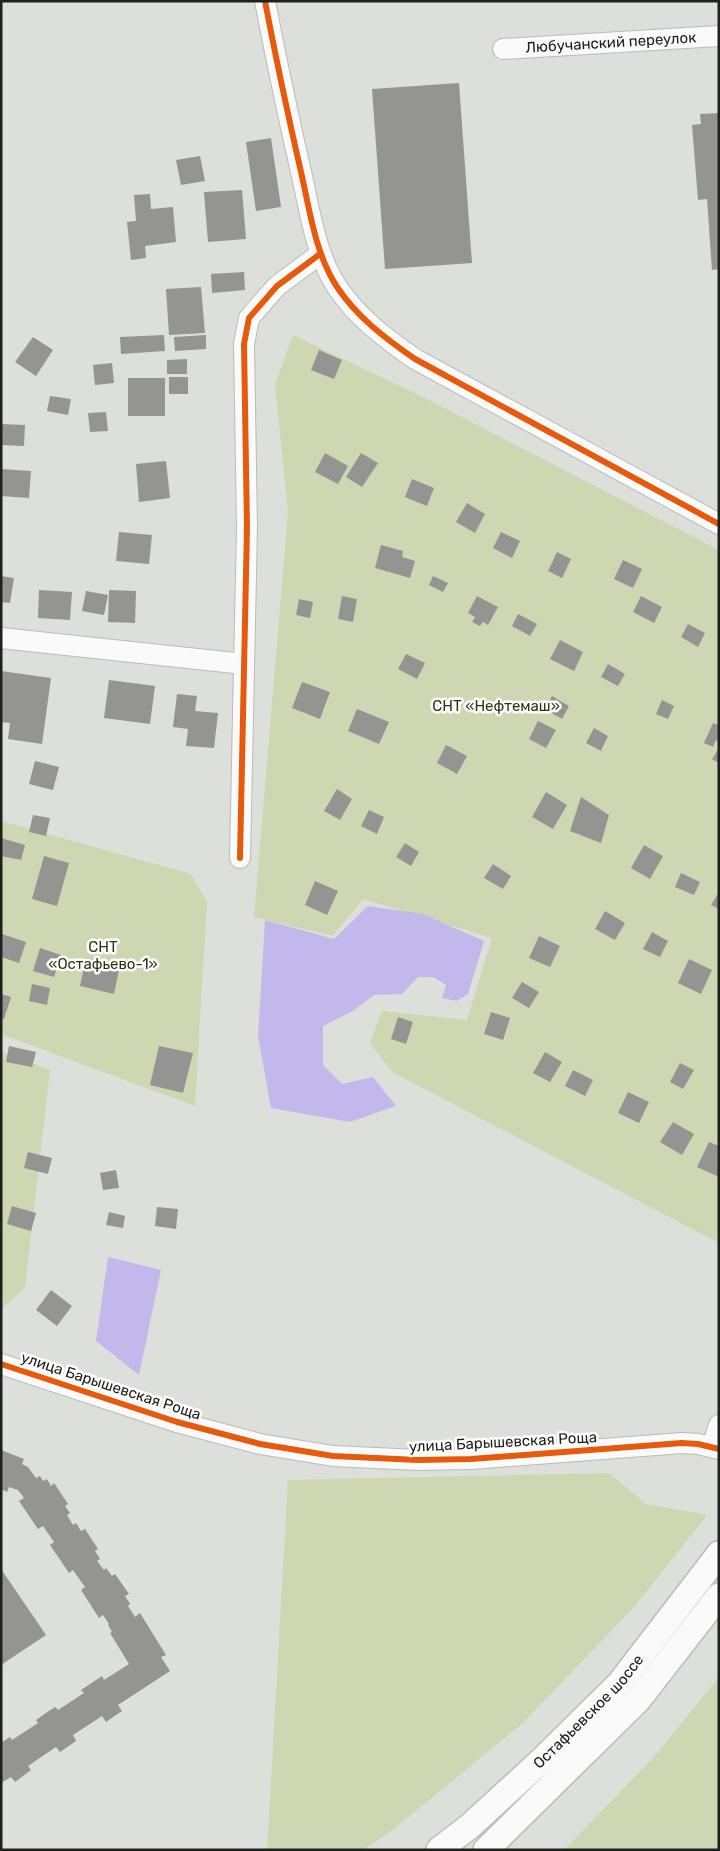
<svg xmlns="http://www.w3.org/2000/svg" width="720" height="1851" font-family="Rubik,sans-serif">
<style>
.green{fill:#cdd8b3}
.water{fill:#c3b8eb}
.building{fill:#949592}
.lines{fill:none;stroke-linecap:round;stroke-linejoin:round}
.minor-casing{stroke:#bbbbb9;stroke-width:22}
.major-casing{stroke:#bbbbb9;stroke-width:28}
.minor{stroke:#fafafa;stroke-width:20}
.major{stroke:#fafafa;stroke-width:25}
.cycleway-casing{stroke:#fff;stroke-width:9}
.cycleway{stroke:#e8590c;stroke-width:6}
.labels{text-anchor:middle;stroke-width:5;stroke-linejoin:round;paint-order:stroke}
.street-label{font-size:15px;fill:#20201e;stroke:#fff}
.park-label{font-size:15px;fill:#2b3412;stroke:#fff}
</style>
<rect width="100%" height="100%" fill="#dddfdb"/>
<g class="green">
<polygon points="293,335 425,398 719,550 719,1243 392,1072 370,1043 382,1011 467,1020 492,938 363,899 333,936 254,917 288,512 275,385"/>
<polygon points="1,821 191,874 207,902 195,1106 1,1034"/>
<polygon points="1,1052 50,1070 25,1288 1,1309"/>
<polygon points="609,1473 646,1504 707,1515 636,1605 522,1724 389,1833 363,1850 267,1850 288,1480"/>
<polygon points="719,1677 719,1850 564,1850 654,1757"/>
</g>
<g class="water">
<polygon points="368,906 423,914 484,941 468,994 457,1001 442,998 446,985 433,977 418,977 402,994 374,995 353,1011 323,1026 323,1065 342,1084 373,1077 396,1106 350,1122 271,1108 258,1036 265,920 334,939"/>
<polygon points="108,1257 161,1270 139,1375 96,1341"/>
</g>
<g class="building">
<polygon points="459,83 472,263 385,269 372,89"/>
<polygon points="719,113 719,269 712,270 707,199 698,200 692,125 701,124 700,114"/>
<polygon points="271,138 281,207 256,211 246,142"/>
<polygon points="200,156 205,181 181,185 176,160"/>
<polygon points="242,190 246,239 208,242 204,192"/>
<polygon points="150,194 151,209 173,207 176,242 145,246 146,258 131,260 127,222 136,221 134,195"/>
<polygon points="244,272 245,290 212,293 211,274"/>
<polygon points="201,287 205,333 169,335 166,289"/>
<polygon points="164,335 165,351 121,354 120,337"/>
<polygon points="206,335 206,349 175,351 174,337"/>
<polygon points="33,337 53,350 36,376 15,362"/>
<polygon points="319,350 342,360 334,379 311,370"/>
<polygon points="187,359 187,374 167,374 167,360"/>
<polygon points="112,363 114,383 95,385 93,365"/>
<rect x="169" y="377" width="19" height="17"/>
<rect x="128" y="378" width="37" height="38"/>
<polygon points="50,396 71,399 68,415 47,411"/>
<polygon points="106,412 108,431 90,432 88,413"/>
<polygon points="1,424 25,425 24,446 1,445"/>
<polygon points="325,453 348,466 338,484 315,472"/>
<polygon points="361,453 378,463 362,487 346,477"/>
<polygon points="166,461 170,498 139,502 136,464"/>
<polygon points="1,469 31,471 29,498 1,496"/>
<polygon points="412,479 434,488 427,506 405,497"/>
<polygon points="467,503 485,514 475,533 456,522"/>
<polygon points="119,532 152,535 149,564 116,561"/>
<polygon points="501,532 520,541 512,558 493,548"/>
<polygon points="381,545 403,551 402,557 415,561 410,578 375,568"/>
<polygon points="557,552 571,559 562,578 548,571"/>
<polygon points="623,560 642,569 633,588 614,579"/>
<polygon points="1,576 14,578 10,603 1,602"/>
<polygon points="433,576 448,583 443,592 429,585"/>
<polygon points="39,590 72,592 70,620 38,618"/>
<polygon points="109,590 136,591 135,623 108,622"/>
<polygon points="86,591 108,595 104,615 82,611"/>
<polygon points="342,596 357,599 353,622 338,619"/>
<polygon points="477,596 498,607 488,625 483,622 480,626 472,622 475,617 468,613"/>
<polygon points="641,596 662,607 654,623 633,612"/>
<polygon points="299,599 313,602 310,618 296,615"/>
<polygon points="518,614 537,624 530,636 512,626"/>
<polygon points="688,624 705,633 698,647 681,637"/>
<polygon points="560,640 583,652 574,671 550,659"/>
<polygon points="406,654 425,663 417,679 398,669"/>
<polygon points="608,664 625,674 618,686 601,677"/>
<polygon points="1,671 51,678 42,744 8,739 10,723 1,722"/>
<polygon points="109,680 155,686 150,724 104,718"/>
<polygon points="302,682 330,692 320,719 292,708"/>
<polygon points="177,694 197,696 195,711 218,713 214,748 186,746 188,729 173,727"/>
<polygon points="552,696 569,706 562,719 545,709"/>
<polygon points="662,700 674,706 668,719 656,714"/>
<polygon points="357,709 389,722 379,744 348,731"/>
<polygon points="538,721 556,730 546,748 529,739"/>
<polygon points="713,723 719,725 719,741 716,740 713,747 704,743"/>
<polygon points="594,728 608,736 601,751 586,743"/>
<polygon points="446,745 467,756 457,774 437,763"/>
<polygon points="719,748 719,763 712,759"/>
<polygon points="35,761 59,767 53,790 29,784"/>
<polygon points="337,789 352,799 340,820 324,811"/>
<polygon points="546,792 567,805 553,829 532,817"/>
<polygon points="581,797 609,815 601,843 570,831"/>
<polygon points="369,810 384,817 377,834 361,826"/>
<polygon points="33,815 50,818 46,836 29,832"/>
<polygon points="1,838 25,845 21,860 1,856"/>
<polygon points="405,843 419,852 411,866 396,857"/>
<polygon points="644,845 663,856 650,879 631,868"/>
<polygon points="44,856 69,863 57,906 32,899"/>
<polygon points="493,864 511,876 503,889 484,878"/>
<polygon points="681,873 700,882 694,895 675,887"/>
<polygon points="315,881 338,891 327,915 305,905"/>
<polygon points="719,892 719,909 711,905"/>
<polygon points="605,911 625,923 615,940 595,929"/>
<polygon points="652,932 668,941 660,957 643,949"/>
<polygon points="2,934 26,942 19,963 1,957"/>
<polygon points="539,936 560,946 550,967 529,958"/>
<polygon points="40,948 61,955 54,977 33,971"/>
<polygon points="86,958 120,965 114,994 80,986"/>
<polygon points="689,959 712,970 701,994 678,983"/>
<polygon points="522,982 539,992 529,1008 512,998"/>
<polygon points="32,984 50,988 47,1005 29,1001"/>
<polygon points="1,994 11,997 4,1019 1,1018"/>
<polygon points="491,1012 510,1018 503,1040 484,1034"/>
<polygon points="398,1017 413,1022 406,1044 391,1039"/>
<polygon points="9,1046 36,1052 32,1067 6,1062"/>
<polygon points="159,1046 193,1053 183,1093 150,1085"/>
<polygon points="545,1052 562,1062 550,1082 533,1073"/>
<polygon points="680,1063 694,1070 683,1089 670,1082"/>
<polygon points="573,1070 593,1080 585,1096 565,1086"/>
<polygon points="628,1092 649,1102 639,1123 618,1113"/>
<polygon points="673,1122 694,1134 682,1155 660,1142"/>
<polygon points="709,1142 719,1146 719,1177 697,1167"/>
<polygon points="28,1152 52,1158 48,1174 24,1168"/>
<polygon points="116,1170 119,1188 103,1190 100,1173"/>
<polygon points="12,1206 36,1213 31,1231 7,1224"/>
<polygon points="157,1207 178,1209 176,1229 155,1226"/>
<polygon points="109,1212 125,1216 123,1228 106,1225"/>
<polygon points="51,1290 72,1306 57,1326 36,1310"/>
<polygon points="1,1450 24,1459 22,1464 28,1467 36,1478 40,1476 43,1481 47,1479 51,1486 54,1483 68,1504 65,1506 70,1513 67,1515 73,1525 76,1523 81,1531 85,1529 98,1549 95,1551 100,1559 97,1561 104,1570 106,1568 112,1576 115,1574 129,1594 125,1596 130,1604 128,1606 135,1617 140,1613 166,1655 161,1657 170,1671 118,1705 122,1711 106,1722 102,1716 73,1735 76,1741 60,1752 56,1747 28,1766 31,1770 15,1782 11,1777 1,1783 1,1743 10,1737 12,1740 38,1723 36,1720 46,1713 55,1707 58,1710 84,1693 81,1690 102,1676 104,1680 129,1664 110,1633 112,1632 108,1625 109,1624 103,1615 99,1618 81,1590 85,1587 73,1570 69,1573 50,1545 54,1542 43,1526 38,1529 19,1501 24,1498 18,1490 9,1487 7,1492 1,1489"/>
<polygon points="1,1569 46,1635 1,1665"/>
</g>
<g class="lines">
<defs>
<g id="minor">
<path d="M265,1C276,59 288,115 301,172C310,211 315,253 337,287C357,317 386,339 415,359L719,524"/>
<path id="s1" d="M503,49L719,36"/>
<polyline points="1,638 244,664"/>
<polyline points="240,858 247,527 244,344 249,318 277,286 320,254"/>
<polyline points="1,1364 177,1422 260,1444 333,1456 418,1460 471,1459 682,1443 698,1444 719,1449"/>
<polyline points="712,1447 719,1425"/>
</g>
<g id="major">
<path id="s2" d="M439,1850L470,1826L542,1760L619,1684L719,1554"/>
<polyline points="486,1850 638,1700 719,1596"/>
</g>
</defs>
<use href="#minor" class="minor-casing"/>
<use href="#major" class="major-casing"/>
<use href="#minor" class="minor"/>
<use href="#major" class="major"/>
<defs>
<g id="cycleway">
<path d="M265,1C276,59 288,115 301,172C310,211 315,253 337,287C357,317 386,339 415,359L719,524"/>
<polyline points="240,858 247,527 244,344 249,318 277,286 320,254"/>
<polyline points="1,1364 177,1422 260,1444 333,1456 418,1460 471,1459 682,1443 698,1444 719,1449"/>
</g>
</defs>
<use href="#cycleway" class="cycleway-casing"/>
<use href="#cycleway" class="cycleway"/>
</g>
<g class="labels">
<g class="street-label">
<text dy="5" stroke="none"><textPath href="#s1" startOffset="108">Любучанский переулок</textPath></text>
<text transform="translate(111 1386) rotate(18)" y="5">улица Барышевская Роща</text>
<text transform="translate(503 1442) rotate(-3)" y="5">улица Барышевская Роща</text>
<text dy="5" stroke="none"><textPath href="#s2" startOffset="204">Остафьевское шоссе</textPath></text>
</g>
<g class="park-label">
<text x="496" y="711">СНТ «Нефтемаш»</text>
<text x="103" y="952">СНТ<tspan x="103" dy="17">«Остафьево-1»</tspan></text>
</g>
</g>
<rect width="720" height="1851" fill="none" stroke="#20201e" stroke-width="5"/>
</svg>
